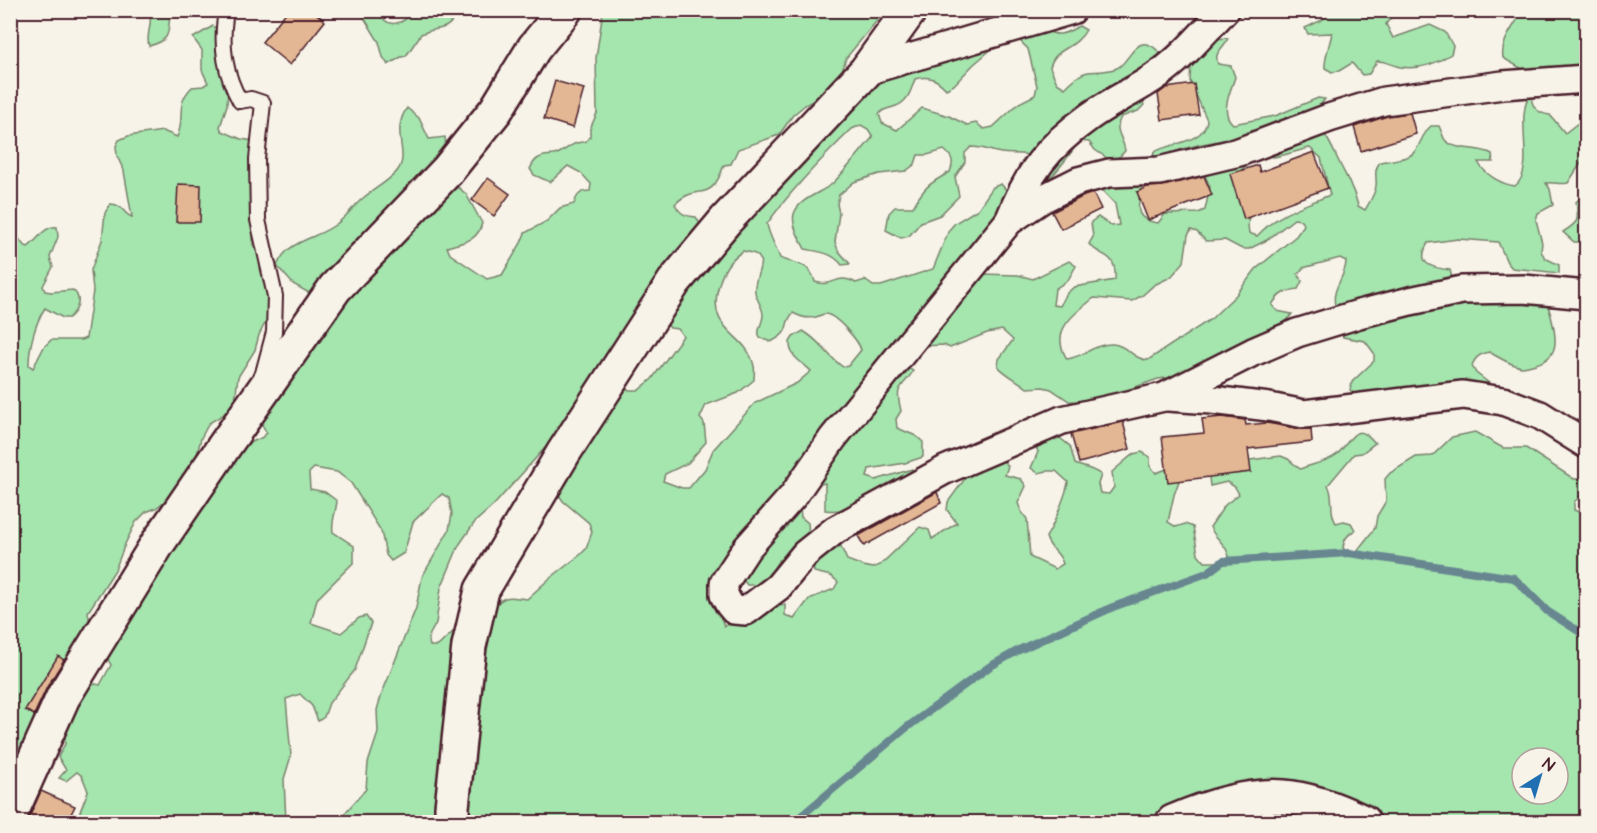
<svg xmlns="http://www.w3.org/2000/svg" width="1597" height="833" font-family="'Architects Daughter',sans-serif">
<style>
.green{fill:#a5e5ae;stroke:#78826c;stroke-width:1.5;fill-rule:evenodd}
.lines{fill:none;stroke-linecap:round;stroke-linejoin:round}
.stream{stroke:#678690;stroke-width:8}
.building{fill:#e3b694;stroke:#4a1f2b;stroke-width:1.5}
.service-casing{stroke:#4a1f2b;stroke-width:18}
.minor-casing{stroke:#4a1f2b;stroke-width:32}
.tertiary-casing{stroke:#4a1f2b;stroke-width:38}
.service{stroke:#f7f3e8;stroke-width:14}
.minor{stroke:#f7f3e8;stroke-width:27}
.tertiary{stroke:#f7f3e8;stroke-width:33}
</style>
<rect width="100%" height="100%" fill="#f7f3e8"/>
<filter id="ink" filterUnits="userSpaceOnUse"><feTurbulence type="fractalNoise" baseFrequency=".0167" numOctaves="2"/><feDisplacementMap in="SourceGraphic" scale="12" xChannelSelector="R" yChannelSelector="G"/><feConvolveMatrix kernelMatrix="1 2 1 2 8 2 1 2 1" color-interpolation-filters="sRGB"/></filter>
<g filter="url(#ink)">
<g class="green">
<path d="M149,11H171C166,30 175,39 149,46C145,34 154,23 149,11Z"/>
<path d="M360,11H379C386,30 403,25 413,11H459C444,36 442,24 421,34L406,56L401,57L388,65L383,57L379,42Z"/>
<path d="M603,11H885L846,58L841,74L827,93L805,105L793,115L779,135L738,149L731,164L724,165C710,207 698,181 675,204C680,214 685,216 696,217L700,224L680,253L656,278L552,440L494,505L475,522L459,545L441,588L436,623L428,638L430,646H438L455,630L462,627L441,822H337L366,789L368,763L378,733L377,710L381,696L416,608L422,577L449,530L452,514L449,498L442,494L413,522L404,553L391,561L386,555L381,531L351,483L337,472L314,468L309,473L310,489L325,492L337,501C336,512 331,522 333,532L354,546V562L317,599L311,623L341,633L359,618L366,616L371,623L355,670L329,703L324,717L318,721L312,706L300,694L286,699L291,756L284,779L286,822H76L88,791L82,776L77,772L66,781L59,778L66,770L58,757L65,744V721L80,693L91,683L100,685L111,665L103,651L113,633L121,635L131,614L238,448L261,438L267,433L259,420L314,330L443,187L459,188L466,194L482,223C478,242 462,242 447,247L450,254L487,279L502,275L521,243L525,233L547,221L560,208L574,204C577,194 581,191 590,191L591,184L581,173L568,166L550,182L534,175L530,169C532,165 534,160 539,158C543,155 549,156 554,155C566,152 571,141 585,142L590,137V129L597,113L596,58Z"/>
<path d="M1326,11H1396L1386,24L1393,38L1430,25L1445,32L1453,46L1451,54C1436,64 1419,70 1400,67C1392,65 1386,61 1377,61L1369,74L1362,75L1352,63L1339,71L1332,72L1325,68C1324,60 1330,43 1332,33L1308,34L1305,28L1322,20L1326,15Z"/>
<path d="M1522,11H1586V36L1580,42L1586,51V65L1524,70L1503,58C1500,41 1515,26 1522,11Z"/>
<path d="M213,26L218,30L217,45L222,61L220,71L228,88L227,105L220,127L222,131L241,139L254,141L253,245L263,258L273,308L259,335L255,350L238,377L235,401L223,415L209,423L201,438L196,459L170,497L156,508L146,512L136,522L125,544L115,570L88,612L90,623L67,662L59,666L33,711L34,718L37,722L10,801V324L14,311L10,303L11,211L16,215C18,227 14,241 28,247C38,240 45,225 57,227L58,237L50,257L53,267L43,286L45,291L51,292L73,290C83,299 77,311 69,318H63L45,308C35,323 29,347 29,365L33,368L44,347L51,340H81L86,338L93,291L91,270L102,240L105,213L110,204C123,204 123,214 132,217L124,171L117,156L116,146L119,140L128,136L163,131L177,137C186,118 174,105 192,87L203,86L208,83L202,70V50L193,38Z"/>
<path d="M1079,26L1086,30C1075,50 1055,47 1050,67L1057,83L1065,88C1090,62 1090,77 1117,68C1130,63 1137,26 1161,54L1139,97L1144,105L1138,111L1121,117C1113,131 1123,136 1125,151L1119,157L1110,160L1095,150L1089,142L1080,141C1074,148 1052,180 1046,181C1044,182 1038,182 1036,182L1031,156C1021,152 1012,155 1001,153C990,151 982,147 971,147L965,153V162L955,177L959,196L940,215L921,222L909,236L901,238L886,230L889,213L895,207H913C924,187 930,183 950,172C954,162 953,157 944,150L927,155H918L915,164L906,171L879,174L854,182L839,195L837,204L839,213L835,242L838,250L850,264L842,265C832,252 819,252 805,249C800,239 791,225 794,214C799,198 822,193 833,183C847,169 860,152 873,137L868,129L861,125L852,129C822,158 791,190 767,224C769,236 776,246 780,258C796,265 810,262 815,282C835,288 836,272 856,283L865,280L873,286H881L933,269L949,230L955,223L978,209L993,187L1001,184L1007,191V200L903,365L913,371C909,379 901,384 899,391C897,397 900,405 901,411L896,419L897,428L916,436L923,442V457L905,463L869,469L867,477L876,480L912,469L920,473C892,488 858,515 825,510V483L816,485L800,508L801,517L808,523C812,552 790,546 777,563C772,570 770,578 764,585H747L741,577L747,541L731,546L713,595L724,626C744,622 763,600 785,605V615L794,619L809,599L834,589L838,582L831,576L814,572L813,564L839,542L847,560L863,566L872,568L880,565L920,527L929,530L932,539L957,523L947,510L948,502L969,473L1002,459L1008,466L1005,475L1021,479L1026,486L1018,503L1021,511L1027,519L1030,557L1055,569L1063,564C1060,551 1049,550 1046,537C1052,529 1067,492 1068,482L1056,471H1047L1038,473L1031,468L1038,452L1035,444L1056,435L1070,446L1075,464C1084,468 1093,468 1101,475L1098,484L1100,493L1109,494L1114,487L1112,472L1133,454L1142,452L1150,457V466L1156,473L1172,467L1180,478L1174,495L1168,522L1176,527L1185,524L1193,527L1198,554L1205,562C1215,562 1221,563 1229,556C1226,543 1215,539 1210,527L1225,505L1239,494L1235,487L1227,482L1210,486L1209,477L1235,453L1250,460L1281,456L1288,459L1300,469C1310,465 1329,461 1336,455C1350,445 1354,417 1375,443L1362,453L1354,454L1328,485C1335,498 1328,511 1336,523L1344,521L1351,523L1355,530C1347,535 1344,539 1343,548L1349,553L1357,551L1375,528L1377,516L1386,501L1385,479L1390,473L1416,457L1432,456L1452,437L1475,432L1503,448H1526L1574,479H1582L1586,471V492L1574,502V510L1586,515V596L1583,599L1586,607V822H465L471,796L468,761L475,709L495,606C505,593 513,598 527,599L549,579L580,555L586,549L592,532L589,523L563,501L559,495V486L622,390H639L652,379L683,336L678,329L670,328L663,318L670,302L869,81L1001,41L973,65L954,85L946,89C937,79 929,75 915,79C911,90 908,102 896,106C889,109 885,108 879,114L882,123L897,130L922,108L949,116L967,125L976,123L984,129L993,127L1019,103L1035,95L1037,86L1028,49L1016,37L1046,30C1059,38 1066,33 1079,26ZM743,251C776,255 752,274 755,292C756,299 763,307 763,315C763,324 756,329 760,338L771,342C794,330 781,327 793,313C801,317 806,319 816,317C819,316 822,314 825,314C835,314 859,341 861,350L848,366L843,367C827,356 821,341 803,331L793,337L790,342C789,357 802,362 811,371L797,383L755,403L713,450L705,469L689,488H682L663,481L665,474L688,463L706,442L704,423L700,418L706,405L738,393L754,380C754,376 755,370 754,366C746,330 705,334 719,284C724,269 729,260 743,251ZM1522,758H1558V794H1522Z"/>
<path d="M1228,38C1224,49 1213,51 1218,64L1231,66L1235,77C1231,91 1219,112 1233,124L1275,116L1318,98L1325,99C1306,129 1226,138 1194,146C1180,149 1167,155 1153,159L1154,152C1170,143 1205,143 1207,120L1190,81L1191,60L1215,39Z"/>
<path d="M1531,93C1531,106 1536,113 1550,115L1565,133L1578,123L1586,122V163H1581L1568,183C1560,185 1555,182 1546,183L1550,189L1553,205L1538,213L1536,220L1542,243L1541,251L1545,258L1559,265V273L1512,268L1507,262L1498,242L1458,239L1428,243C1415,265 1433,268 1450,270L1452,278L1446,284C1460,291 1476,301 1492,303C1508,304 1526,292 1542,300C1549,304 1550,312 1552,320C1557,340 1559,357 1536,364C1531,365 1527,367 1522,367C1510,365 1500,358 1489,352C1480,354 1475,357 1472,366L1476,373L1489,383V392L1356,395L1350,390L1352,382L1374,361V353L1365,341L1343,337L1341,330L1350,310L1335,305C1331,288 1346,277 1346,261L1340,258L1303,268L1298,274L1302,281L1298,289C1285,291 1279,293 1272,305L1277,311L1292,314L1282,327L1174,377L1158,379L1093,402L1069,401L1051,389L1043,387L1027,388C1019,381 1003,373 998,366L999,359L1013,340L1002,330L987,333L950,348L944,345L921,346L981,274L1018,275L1033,279L1069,261L1076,266L1068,280L1055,289L1053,305L1060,306L1067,293L1074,287L1115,280C1117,251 1100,258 1089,244L1093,237L1091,222L1098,217L1111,226L1119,225L1115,204L1099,187L1142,178C1143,197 1126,219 1158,223L1165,214L1198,213L1205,210L1210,187L1204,173L1249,162L1239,173C1242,185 1248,200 1249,213C1249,221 1247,225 1249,233L1257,236C1278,213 1303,206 1330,195L1321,158L1310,148C1298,150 1282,157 1272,157L1274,150L1323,132C1331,143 1335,154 1341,166C1348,180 1355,191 1358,206L1365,210C1369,203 1375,194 1376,186C1377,176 1373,171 1380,162C1389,160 1400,160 1409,156C1419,152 1421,134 1431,126H1439C1441,130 1443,137 1445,140C1456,152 1478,146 1492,154L1493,162H1478C1485,175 1501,184 1515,186C1537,169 1513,116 1531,93ZM1294,219L1300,220L1304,225L1296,236L1256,269L1236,295L1211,319L1148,360C1134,360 1127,345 1113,344C1096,343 1083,357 1067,359C1049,330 1074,314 1094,298L1132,301L1143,295L1154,285L1171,277L1184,262L1188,235L1191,230L1197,232L1206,241L1225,240L1242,249H1249L1267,240Z"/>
<path d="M407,108L419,118L429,139L445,137L446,145L443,153L421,180L347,251L327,276L320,290L309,293L293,284L277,266C288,238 318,240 339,222C348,215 354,206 362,199C372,190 391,180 398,170C410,153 390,132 407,108Z"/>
<path d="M1581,197L1586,202V242H1574L1563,232C1579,222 1579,221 1576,202Z"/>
</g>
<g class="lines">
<polyline class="stream" points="794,822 906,728 989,667 1019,650 1113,607 1207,573 1223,561 1349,553 1514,578 1547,611 1586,636"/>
</g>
<g class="building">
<polygon points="288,10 312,10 325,21 290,65 262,42"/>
<polygon points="555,81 584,89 573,128 544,119"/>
<polygon points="1194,84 1199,115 1162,120 1158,94 1166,88"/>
<polygon points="1410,113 1416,134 1361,151 1354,127 1387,116"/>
<polygon points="1314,152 1328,188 1244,219 1230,174 1258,165 1260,172"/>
<polygon points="1204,176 1212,195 1148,220 1137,192 1147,187 1163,186"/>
<polygon points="488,178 510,194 494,216 472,200"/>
<polygon points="178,184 201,185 200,222 176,222"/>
<polygon points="1093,193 1101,209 1061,229 1052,212 1084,196"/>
<polygon points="1222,417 1245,420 1246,425 1267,423 1301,429 1311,429 1312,442 1248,449 1251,472 1168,482 1162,437 1204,433 1202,419"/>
<polygon points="1123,422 1130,449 1079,463 1071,434"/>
<polygon points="937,492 941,503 864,546 858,536"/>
<polygon points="58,656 64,660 47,687 34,715 25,710"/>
<polygon points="41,791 75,806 67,822 27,822"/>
</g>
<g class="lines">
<defs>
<path id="service" d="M225,17C221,48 225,74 240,101L251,99L263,103L257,159L258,220L275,296L274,332L263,373"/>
<g id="minor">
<polyline points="866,71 1072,10"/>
<polyline points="1586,79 1503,85 1384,101 1329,118 1239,152 1159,171 1109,173 1078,181 1042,199 1009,221 833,438 793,496 747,548 724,583 724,595 729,604 734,610 746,611 778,587 805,554 835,530 945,470 1062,420 1164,397 1253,352 1297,333 1359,314 1410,301 1462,290 1524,289 1586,295"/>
<path d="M1009,221C1028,173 1047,147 1089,117C1111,101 1137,90 1159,74C1183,57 1204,32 1225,10"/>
<polyline points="1168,397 1212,400 1269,407 1304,414 1463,395 1503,401 1540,415 1586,444"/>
</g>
<g id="tertiary">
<polyline points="10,815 63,697 158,543 225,445 335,288 447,171 496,110 534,48 565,10"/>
<polyline points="452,822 452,807 469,646 482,590 564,452 674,282 726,220 866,71 910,10"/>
<path d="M1173,822C1206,808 1247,794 1284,797C1310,799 1340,811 1363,822"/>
</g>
</defs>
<use href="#service" class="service-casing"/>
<use href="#minor" class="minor-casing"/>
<use href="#tertiary" class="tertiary-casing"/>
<use href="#service" class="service"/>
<use href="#minor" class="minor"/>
<use href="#tertiary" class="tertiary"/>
</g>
</g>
<rect width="1597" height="833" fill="none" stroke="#f7f3e8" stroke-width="36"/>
<rect x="18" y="18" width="1561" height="797" fill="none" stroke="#4a1f2b" stroke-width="2" filter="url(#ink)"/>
<g transform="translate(1540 776) rotate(37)"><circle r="28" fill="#f7f3e8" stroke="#b29e9c" stroke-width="1.5"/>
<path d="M0-4.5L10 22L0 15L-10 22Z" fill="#1f6fb2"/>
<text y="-9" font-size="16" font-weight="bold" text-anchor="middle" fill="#4a1f2b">N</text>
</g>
</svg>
